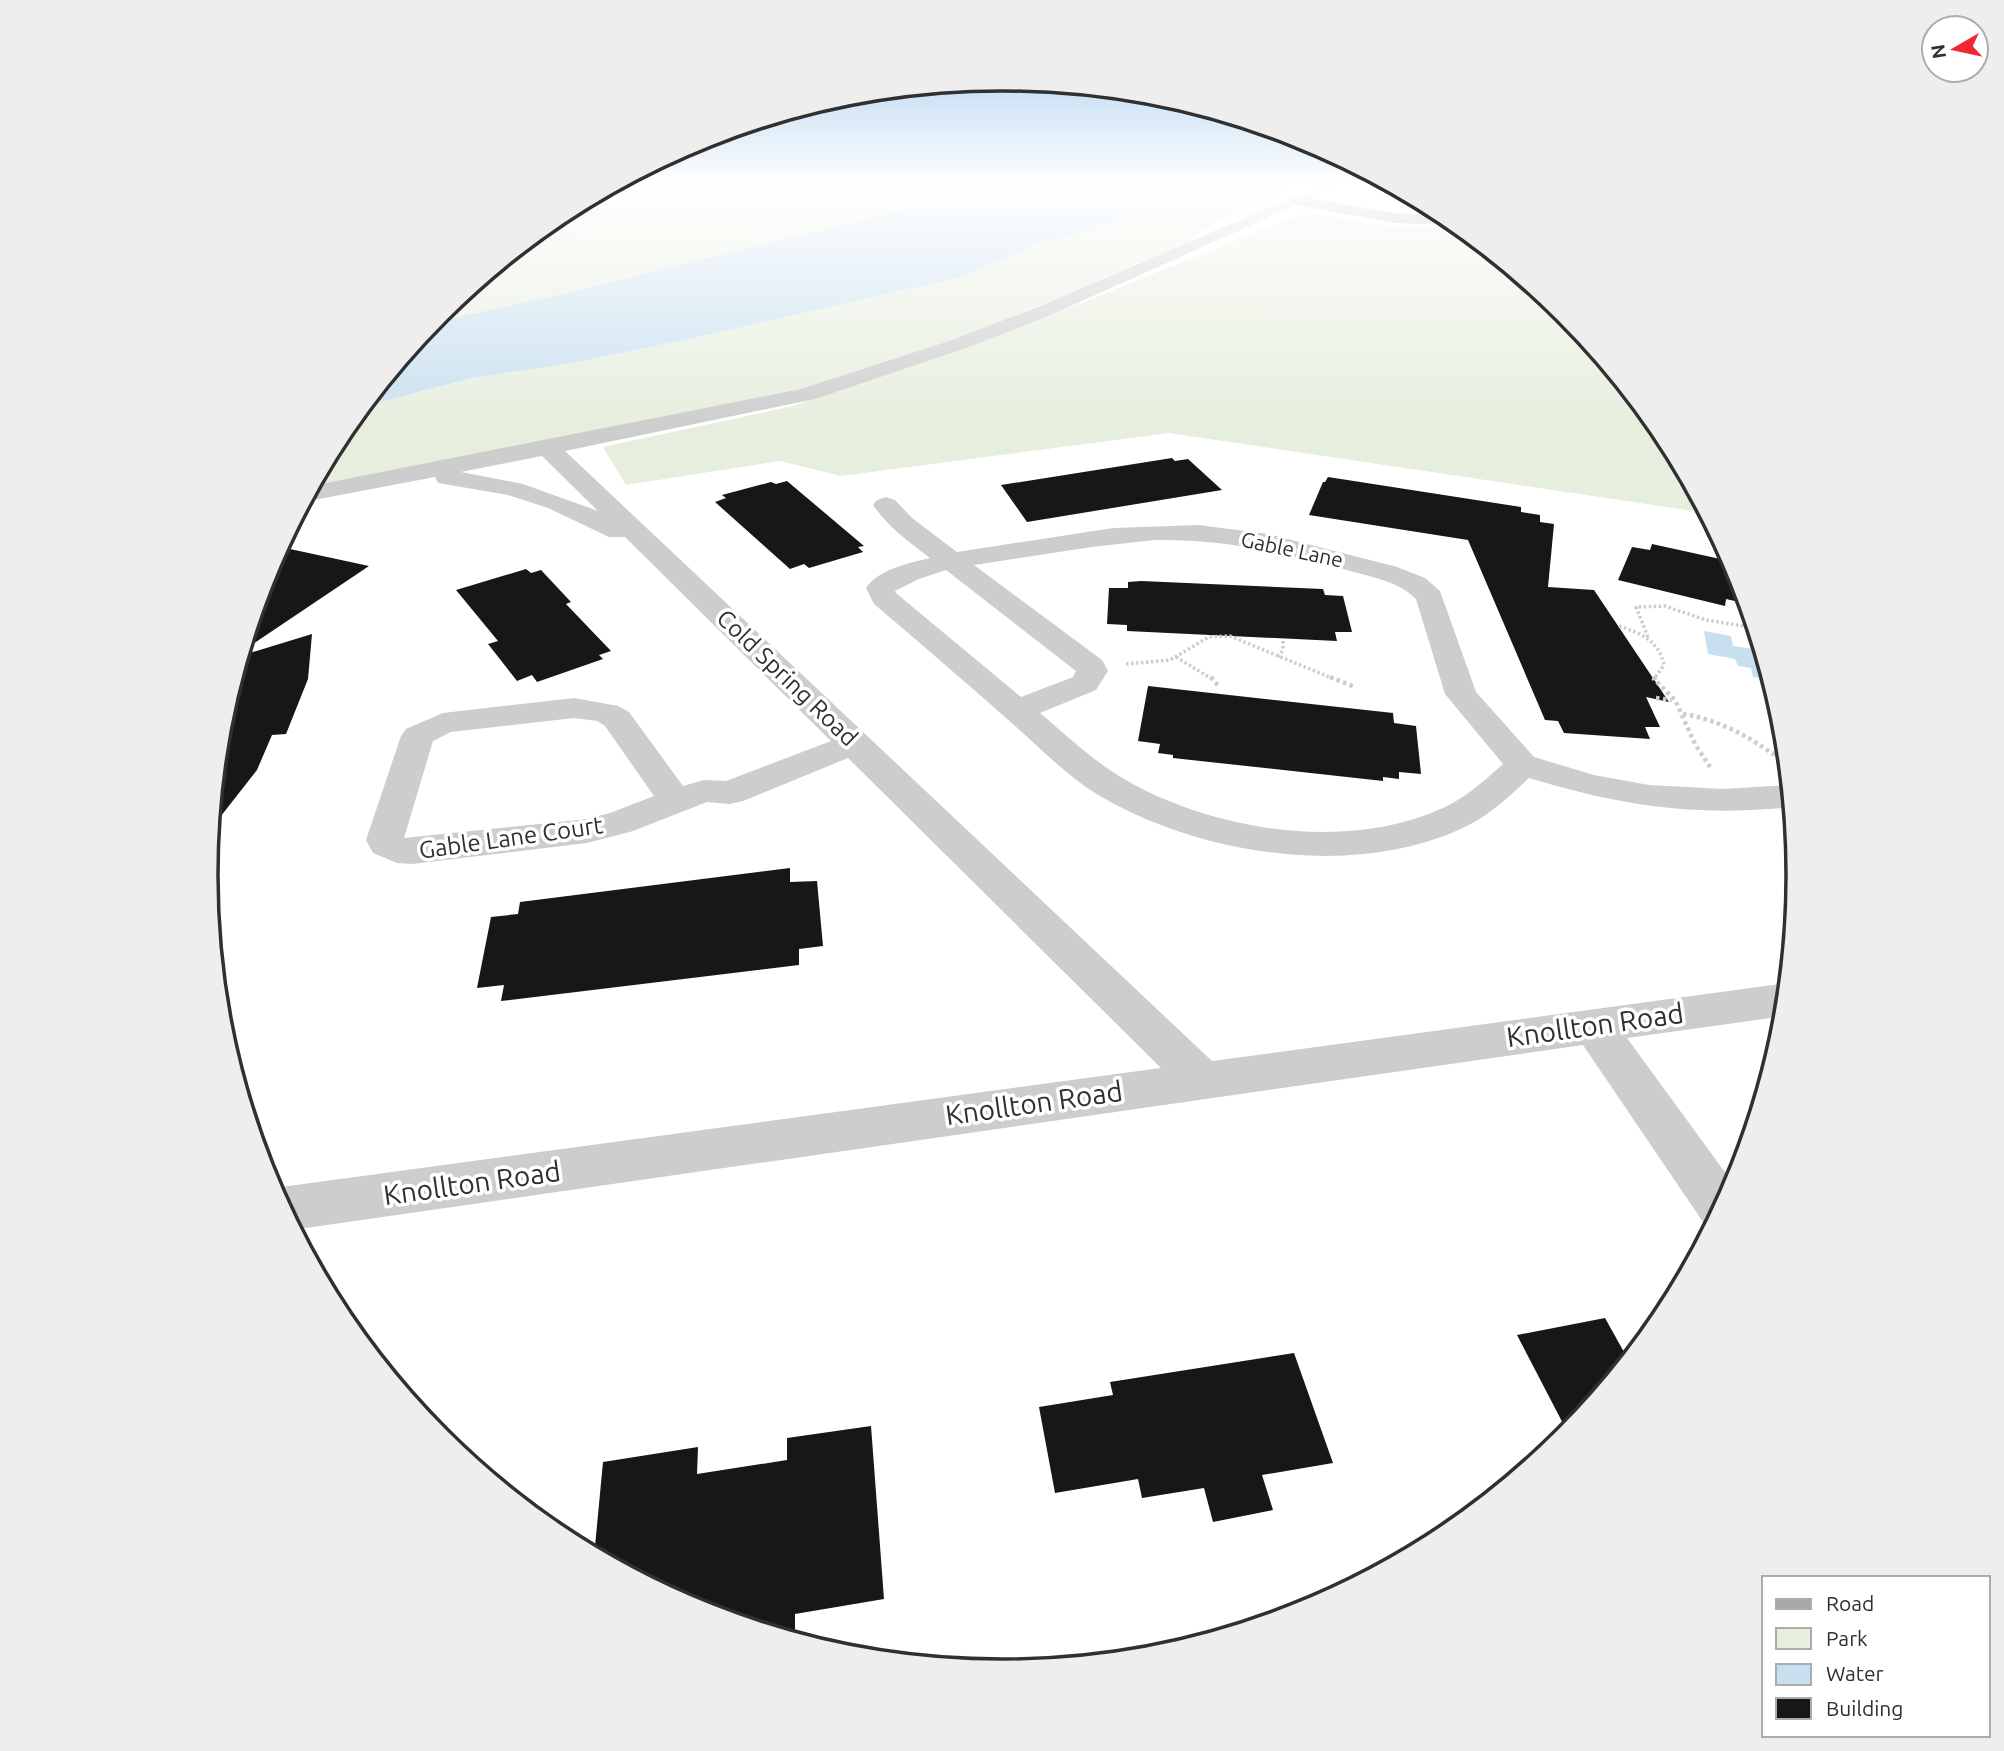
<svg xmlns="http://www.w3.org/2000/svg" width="2004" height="1751" font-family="Ubuntu,sans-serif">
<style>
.green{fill:#e6eedd}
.water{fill:#c8dfef}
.building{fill:#171717}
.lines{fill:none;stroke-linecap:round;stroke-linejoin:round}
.path-far2{stroke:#cdcdcd;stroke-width:2;stroke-dasharray:2 2;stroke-linecap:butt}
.path-far1{stroke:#cdcdcd;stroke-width:3.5;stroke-dasharray:2.5 2.5;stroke-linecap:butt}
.path{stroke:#cdcdcd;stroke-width:4.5;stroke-dasharray:3.5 3.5;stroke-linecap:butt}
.minor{fill:#cdcdcd;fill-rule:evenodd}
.major{fill:#a8a8a8;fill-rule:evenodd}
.labels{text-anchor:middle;stroke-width:7;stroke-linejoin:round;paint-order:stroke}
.far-street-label{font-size:21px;fill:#303030;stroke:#fff}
.street-label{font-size:24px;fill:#303030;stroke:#fff}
.near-street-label{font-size:28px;fill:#303030;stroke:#fff}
.rim{fill:none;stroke:#303030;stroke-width:3.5}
</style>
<rect width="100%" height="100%" fill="#fff"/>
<g class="green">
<polygon points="611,186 1021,186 925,204 589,288 430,323 439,312 560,213"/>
<polygon points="1229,186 1296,186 1204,229 1190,241 995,324 921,351 780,396 309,490 340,433 361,407 472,378 573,363 698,337 961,277 1042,242 1080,234 1132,216 1199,201"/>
<polygon points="1301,214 1329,215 1356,222 1389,226 1460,225 1566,312 1665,433 1707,513 1169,433 841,476 780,461 626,485 603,447 793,406 1027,325"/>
</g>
<g class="water">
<polygon points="611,186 666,186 633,204 532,235 560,213"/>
<polygon points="1021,186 1229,186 1199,201 1132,216 1080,234 1042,242 961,277 698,337 573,363 472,378 361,407 430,323 589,288 925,204"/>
<polygon points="1704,631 1731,636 1733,646 1761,650 1771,680 1753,677 1751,668 1738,666 1735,659 1708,654"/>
</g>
<g class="building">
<polygon points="1172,458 1175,461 1188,459 1222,490 1027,522 1001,485"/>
<polygon points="1328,477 1521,507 1521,512 1540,515 1540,522 1554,524 1548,587 1594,590 1669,702 1646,697 1660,727 1645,727 1650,739 1564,733 1558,721 1545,720 1468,540 1309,515 1323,482 1325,482"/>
<polygon points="787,481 864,546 858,547 863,552 809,568 804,564 790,569 715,502 726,498 722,495 771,482 776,484"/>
<polygon points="1652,544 1734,562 1748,604 1726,599 1725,606 1618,580 1632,547 1650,550"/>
<polygon points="290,549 369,566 241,652 266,570 271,561"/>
<polygon points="526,569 531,573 541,570 571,602 566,604 611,651 599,655 603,659 537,682 532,675 517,681 488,644 498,641 456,590"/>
<polygon points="1141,581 1323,589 1325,595 1343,596 1352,632 1335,632 1337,641 1127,631 1127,625 1107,624 1109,588 1128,588 1128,582"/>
<polygon points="312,634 308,679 286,734 272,735 257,770 210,830 221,720 240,656"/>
<polygon points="1148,686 1393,713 1394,723 1416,726 1421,774 1399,772 1399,779 1383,777 1383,781 1173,758 1173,755 1158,753 1160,744 1138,741"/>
<polygon points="790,868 790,882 817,881 823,946 799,949 799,965 501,1001 504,985 477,988 491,917 518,914 520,902"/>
<polygon points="1605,1318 1629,1361 1569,1435 1517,1335"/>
<polygon points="1294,1353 1333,1463 1262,1475 1273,1510 1213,1522 1204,1488 1142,1498 1138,1479 1055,1493 1039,1407 1113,1395 1110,1382"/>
<polygon points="871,1426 884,1599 795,1614 795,1641 697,1611 594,1557 603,1462 698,1447 697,1474 787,1460 787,1438"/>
</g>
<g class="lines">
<polyline class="path-far2" points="511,252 633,214 700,186"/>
<g class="path-far1">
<path d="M1619,626C1641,633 1659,641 1664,665L1654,679"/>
<polyline points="1648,637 1636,607 1665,606 1706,620 1755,628"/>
<polyline points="1176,657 1212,679"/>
<polyline points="1278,657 1283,650 1283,641"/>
<polyline points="1126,664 1170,660 1209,637 1230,636 1334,679"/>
</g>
<g class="path">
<polyline points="1211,677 1219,687"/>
<polyline points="1330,677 1355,687"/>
<polyline points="1656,677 1654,679 1675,700 1695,744 1710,767"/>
<polyline points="1656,698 1672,700"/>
<path d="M1683,714C1720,720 1750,737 1780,759"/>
<polyline points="1777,715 1785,731"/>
</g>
<g class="minor">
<path d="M1320,186H1338L1044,318L963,349L815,399L565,451L1212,1061L1788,983L1785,1016L1627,1038L1735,1186L1713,1228L1705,1225L1583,1045L292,1230L271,1190L281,1187L1161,1068L848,758L743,801L730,804L707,802L633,831L587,843L412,864L397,863L373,853L366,840L401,736L406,729L443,713L574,698L618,706L629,712L683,786L704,780L726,781L831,741L625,537H609L548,508L508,495L438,483L435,477L303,502L311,486L801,389L949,341L1030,310ZM542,456L598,511L523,484L461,472ZM574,718L597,721L605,726L654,796L610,813L587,819L404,838L433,741L451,732Z"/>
<path d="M886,497L895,500L912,518L957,552L1113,528L1199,525L1268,534L1397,567L1425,578L1440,591L1476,692L1534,757L1594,775L1649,785L1723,789L1790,785L1792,807C1695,817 1622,806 1529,778C1511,795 1493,812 1471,824C1359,881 1199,856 1095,793C1065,774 1040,748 1014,725C968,684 921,644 874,604L866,588C879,569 909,563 930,558C909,542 888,527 873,505L877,500ZM1155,540C1221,539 1284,552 1347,570C1371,577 1398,581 1416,599L1445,694L1503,764C1484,781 1465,798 1443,808C1345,853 1208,830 1119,776C1090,758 1065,734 1040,713L1096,690L1108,671L1102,660L974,565L1092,547ZM946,570L1076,671L1073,677L1021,697L897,594L895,591L919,579Z"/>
</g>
<polygon class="major" points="1297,196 1395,213 1448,216 1459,225 1395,223 1292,204 1289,201 1292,198"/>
</g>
<linearGradient id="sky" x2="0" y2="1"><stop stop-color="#9bc5eb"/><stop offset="0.43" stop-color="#fff"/><stop offset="1" stop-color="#fff" stop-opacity="0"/></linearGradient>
<rect width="2004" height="431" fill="url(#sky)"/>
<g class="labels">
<g class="far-street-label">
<text transform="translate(1292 550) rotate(12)" y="7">Gable Lane</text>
</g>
<g class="street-label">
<text transform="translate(787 678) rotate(44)" y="8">Cold Spring Road</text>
<text transform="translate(511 838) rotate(-8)" y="8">Gable Lane Court</text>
</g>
<g class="near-street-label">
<text transform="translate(1595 1025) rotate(-8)" y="10">Knollton Road</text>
<text transform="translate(1034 1103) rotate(-8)" y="10">Knollton Road</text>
<text transform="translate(472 1183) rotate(-8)" y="10">Knollton Road</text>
</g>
</g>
<path d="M0 0H2004V1751H0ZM218 875a784 784 0 1 1 1568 0a784 784 0 1 1-1568 0Z" fill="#eee" fill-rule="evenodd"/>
<path class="rim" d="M218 875a784 784 0 1 1 1568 0a784 784 0 1 1-1568 0Z"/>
<rect x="1762" y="1576" width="228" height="161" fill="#ffffff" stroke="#acacac" stroke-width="2"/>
<rect x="1776" y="1599" width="35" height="10" fill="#a8a8a8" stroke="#acacac" stroke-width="2"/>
<text x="1826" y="1611" font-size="21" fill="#303030">Road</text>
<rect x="1776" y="1628" width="35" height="21" fill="#e6eedd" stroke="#acacac" stroke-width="2"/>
<text x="1826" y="1646" font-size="21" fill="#303030">Park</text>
<rect x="1776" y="1664" width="35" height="21" fill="#c8dfef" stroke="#acacac" stroke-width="2"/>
<text x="1826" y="1681" font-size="21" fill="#303030">Water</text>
<rect x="1776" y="1698" width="35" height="21" fill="#171717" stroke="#acacac" stroke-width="2"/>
<text x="1826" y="1716" font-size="21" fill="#303030">Building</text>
<g transform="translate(1955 49) rotate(261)"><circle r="33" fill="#ffffff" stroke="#acacac" stroke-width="2"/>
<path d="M0-5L12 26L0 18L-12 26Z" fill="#f22734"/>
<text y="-10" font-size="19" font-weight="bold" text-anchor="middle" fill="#303030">N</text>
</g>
</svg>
